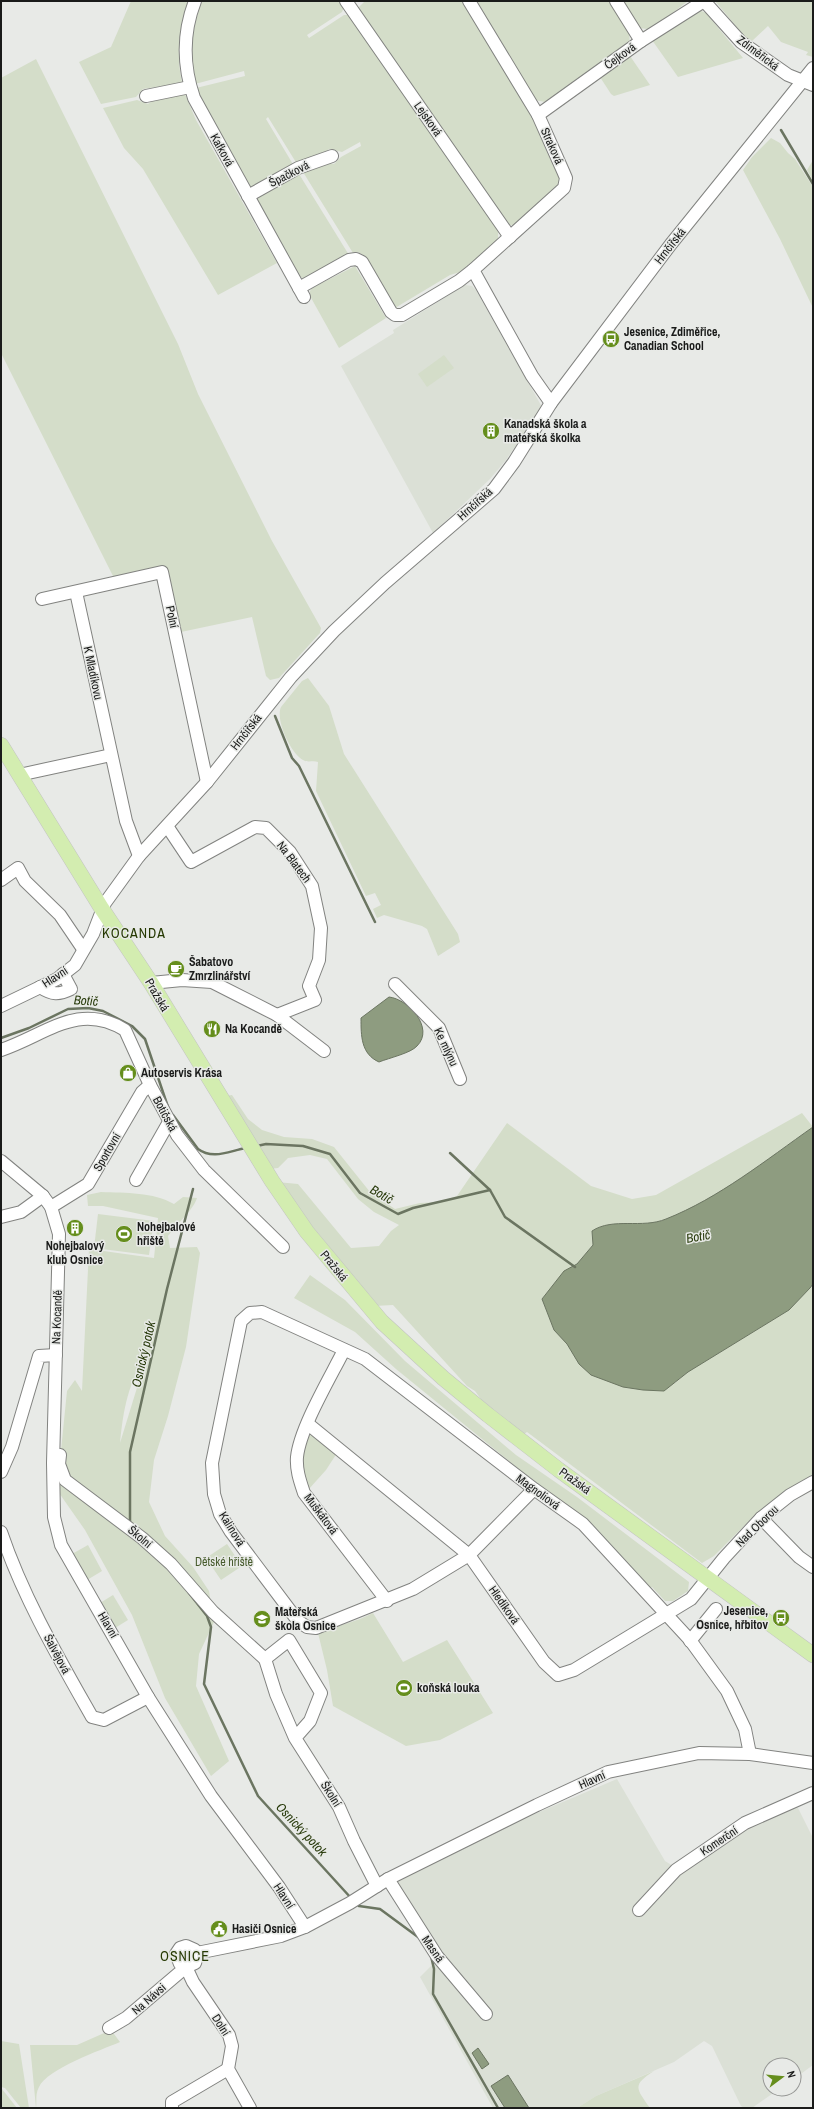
<svg xmlns="http://www.w3.org/2000/svg" width="814" height="2109" font-family="'Archivo Narrow',sans-serif">
<style>
.built{fill:#dbe0d6}
.green{fill:#d4ddc9;fill-rule:evenodd}
.water{fill:#8e9c80;stroke:#6b7561}
.lines{fill:none;stroke-linecap:round;stroke-linejoin:round}
.stream{stroke:#6b7561;stroke-width:2.5}
.minor-casing{stroke:#828380;stroke-width:14}
.major-casing{stroke:#c3c4c3;stroke-width:16}
.minor{stroke:#fff;stroke-width:12}
.major{stroke:#d3edb0;stroke-width:15}
.labels{text-anchor:middle;stroke-width:3;stroke-linejoin:round;paint-order:stroke}
.street-label{font-size:12px;fill:#1a1b1a;stroke:#e8eae7}
.poi-label{font-size:12px;font-weight:bold;fill:#1a1b1a;stroke:#e8eae7;text-anchor:start}
.park-label{font-size:12px;fill:#485c2e;stroke:#e8eae7}
.water-label{font-size:13px;font-style:italic;fill:#293b0c;stroke:#e8eae7}
.quarter-label{font-size:14px;letter-spacing:1px;fill:#263903;stroke:#e8eae7}
</style>
<rect width="100%" height="100%" fill="#e8eae7"/>
<g class="built">
<polygon points="465,285 472,286 476,290 542,407 506,460 490,479 433,533 341,366 394,333 393,330"/>
<polygon points="617,1779 665,1861 681,1871 743,1828 776,1811 798,1808 813,1838 813,2065 794,2079 794,2065 770,2065 770,2089 779,2089 752,2108 744,2108 741,2106 712,2046 704,2041 674,2062 596,2096 577,2108 493,2108 420,1977 439,1958 395,1879 504,1827"/>
</g>
<g class="green">
<path d="M131,1H188C179,28 176,55 182,83L143,89L136,97L101,104L79,62L111,47Z"/>
<path d="M202,1H340L344,7L342,12L307,35L309,38L344,15H350L490,217L489,218L498,230V238L497,241L460,272L450,275L395,308L365,256L358,252L353,253L303,172L328,163L334,164L341,157L361,146L360,142L342,152L329,149L325,153L297,164L268,117L266,119L294,166L252,188H249L196,88L245,76L244,71L195,84C190,53 191,31 202,1Z"/>
<polygon points="365,1 462,1 530,112 560,175 560,186 514,225 508,225 358,8"/>
<path d="M474,1H610C616,12 633,29 629,43L545,102L535,100Z"/>
<polygon points="621,1 688,1 653,28 647,29 639,28"/>
<polygon points="715,1 813,1 813,57 806,55 808,52 781,42 768,26 752,41 745,37"/>
<polygon points="699,10 706,13 743,58 678,77 652,40"/>
<polygon points="630,56 650,85 614,96 611,94 600,77"/>
<polygon points="36,59 178,344 198,394 272,541 321,628 320,633 279,678 270,680 266,676 252,617 181,632 165,575 115,580 1,353 1,78"/>
<polygon points="185,94 196,120 277,263 218,295 143,169 124,148 103,108 137,100 148,104 153,100"/>
<polygon points="771,138 780,143 788,153 795,159 813,187 813,308 780,239 743,170 752,157"/>
<polygon points="813,160 813,181 807,170"/>
<polygon points="299,174 349,255 305,279 298,276 256,200 257,197"/>
<polygon points="355,266 386,318 339,348 310,296 310,291 312,288"/>
<polygon points="444,355 454,368 427,387 418,374"/>
<path d="M308,678L329,706L344,754L458,934L460,942L438,956L427,929L422,926L384,915L377,918L373,909L381,905L375,893L366,896L316,791L318,762C313,760 308,763 303,760C291,754 275,720 281,707L302,681Z"/>
<path d="M232,1095L248,1119L262,1130L284,1137L312,1139L334,1147L370,1192L395,1209L420,1203L440,1202L457,1196L507,1123L591,1186L632,1199L656,1195L802,1113L813,1127C766,1160 719,1198 666,1219C642,1229 613,1217 592,1231L593,1245L577,1264L564,1272L542,1299L554,1330L567,1343L579,1364L675,1383L688,1372L789,1310L813,1284V1474L758,1512L714,1556L702,1563L527,1432L524,1434L491,1413L475,1391L467,1386L393,1305L374,1306L277,1182L298,1184L351,1248L379,1246L391,1231L399,1225L374,1212L358,1199L327,1159L310,1155L288,1158L278,1168L269,1169L226,1096Z"/>
<path d="M101,1192C126,1193 153,1192 174,1204L183,1197L197,1198C194,1209 176,1225 168,1236L170,1248L197,1247L200,1253L186,1347L168,1416L154,1460L149,1502L165,1536L193,1567L209,1591L214,1622L199,1654L196,1686L229,1761L211,1776L165,1698L132,1615L85,1530L57,1490L67,1391L75,1380L82,1391L89,1249L154,1258L158,1218L103,1206H88L87,1195ZM144,1365L120,1443V1444C122,1421 127,1380 144,1365Z"/>
<polygon points="98,1214 154,1221 149,1255 94,1248"/>
<polygon points="310,1275 345,1300 405,1361 516,1455 577,1497 689,1582 688,1591 673,1601 665,1601 652,1587 649,1589 571,1508 520,1470 396,1369 355,1332 294,1298"/>
<polygon points="311,1435 317,1437 337,1453 326,1470 308,1490 300,1463 305,1438"/>
<polygon points="227,1544 242,1566 221,1580 206,1558"/>
<polygon points="88,1545 102,1571 87,1580 72,1554"/>
<polygon points="113,1595 128,1620 115,1628 100,1603"/>
<polygon points="373,1613 403,1662 447,1640 493,1713 440,1740 406,1746 333,1706 327,1670 318,1633 360,1619"/>
<path d="M111,2030L120,2042C101,2050 47,2069 39,2087C35,2094 37,2101 36,2108L30,2045H77Z"/>
<polygon points="1,2041 19,2044 29,2108 21,2108 5,2088 1,2087"/>
<path d="M654,2071C632,2085 636,2088 650,2108H577L596,2096Z"/>
<polygon points="1,2089 2,2089 17,2108 1,2108"/>
</g>
<g class="water">
<path d="M389,997C408,999 435,1028 417,1046C411,1053 389,1058 379,1062C361,1054 361,1036 361,1018Z"/>
<path d="M813,1127V1284L810,1288L789,1310L688,1372L664,1391L643,1390L623,1387L591,1375L579,1364L567,1344L554,1330L542,1299L564,1271L577,1264L593,1245L592,1231C613,1217 642,1229 666,1219C719,1198 766,1160 813,1127Z"/>
<polygon points="478,2048 489,2064 482,2069 472,2053"/>
<polygon points="508,2075 529,2108 505,2108 491,2086"/>
</g>
<g class="lines">
<g class="stream">
<polyline points="781,130 813,184"/>
<polyline points="275,716 292,758 299,766 375,922"/>
<polyline points="1,1038 29,1028 68,1009 88,1008 103,1011 132,1026 145,1039 168,1107"/>
<path d="M173,1115L198,1149C213,1160 229,1151 246,1148"/>
<polyline points="257,1146 266,1144 303,1146 330,1154 360,1193 398,1214 413,1208 490,1190 505,1217 575,1267"/>
<polyline points="450,1153 490,1190"/>
<polyline points="130,1525 130,1452 167,1289 193,1189"/>
<polyline points="189,1593 207,1616 211,1627 204,1684 258,1796 351,1898"/>
<polyline points="356,1903 359,1906 380,1909 418,1937"/>
<polyline points="431,1956 434,1969 433,1994 498,2108"/>
</g>
<defs>
<g id="minor">
<path d="M195,1C183,32 183,66 194,98L304,297"/>
<polyline points="346,1 510,237"/>
<polyline points="616,1 641,41"/>
<polyline points="704,1 741,42 788,75 813,85"/>
<polyline points="146,96 190,87"/>
<polyline points="538,115 641,41 704,1"/>
<polyline points="248,196 298,168 332,156"/>
<polyline points="473,270 532,376 551,403"/>
<polyline points="299,288 349,260 356,259 362,262 391,312 395,315 402,315 459,281 473,270 564,188 566,178 563,171 538,115 469,1"/>
<polyline points="76,592 126,821 139,856"/>
<polyline points="42,599 162,572 207,782"/>
<polyline points="19,775 111,755"/>
<polyline points="167,826 191,862 255,827 266,828 290,852 312,886 321,928 319,960 309,986 315,1000 277,1015"/>
<polyline points="1,880 18,868 25,881 60,915 83,949"/>
<polyline points="151,983 182,980 212,982 277,1015 324,1051"/>
<polyline points="395,984 439,1028 460,1079"/>
<path d="M40,987C52,995 59,995 71,989L63,974"/>
<polyline points="1,1006 57,979 75,965 93,934 105,903 139,856 207,782 291,677 334,631 385,583 494,489 514,462 551,403 671,244 813,68"/>
<path d="M1,1050C46,1035 78,1001 125,1030L150,1085L177,1135L204,1170L283,1247"/>
<polyline points="1,1161 43,1196 51,1207 59,1234 53,1463 54,1517 61,1545 148,1697 211,1796 279,1887 305,1927"/>
<polyline points="136,1180 169,1122"/>
<polyline points="51,1207 88,1184 142,1092 150,1085"/>
<polyline points="1,1217 21,1212 43,1196"/>
<path d="M344,1350C330,1378 300,1428 297,1457C296,1470 300,1481 304,1493L387,1601"/>
<polyline points="308,1424 469,1555 544,1662 558,1675 574,1670 691,1599 724,1558 761,1518 790,1495 813,1482"/>
<polyline points="60,1455 59,1464 65,1480 142,1538 171,1564 213,1612 265,1659"/>
<polyline points="1,1472 12,1447 39,1356 56,1355"/>
<polyline points="534,1489 469,1555 413,1589 316,1628 307,1627 298,1621 231,1532 220,1514 214,1494 212,1463 241,1321 250,1313 262,1312 365,1359 534,1489 583,1524 690,1640 727,1691 745,1729 750,1754"/>
<polyline points="761,1518 799,1557 813,1567"/>
<path d="M1,1532C23,1597 58,1657 92,1717L104,1720L148,1697"/>
<polyline points="690,1641 716,1609"/>
<polyline points="295,1738 310,1721 321,1693 289,1640 265,1659 276,1694 295,1738 339,1807 354,1841 377,1886"/>
<polyline points="388,1879 437,1956 486,2014"/>
<polyline points="639,1910 676,1870 745,1823 813,1793"/>
<polyline points="197,1953 281,1936 305,1927 350,1903 388,1879 537,1805 608,1772 699,1753 750,1754 813,1763"/>
<polyline points="186,1967 193,1982 229,2035 232,2046 228,2069 250,2108"/>
<polyline points="109,2028 126,2018 186,1967 195,1963 197,1956 195,1950 186,1946 180,1948 176,1954 180,1964 186,1967"/>
<polyline points="172,2108 172,2102 228,2069"/>
</g>
<polyline id="major" points="1,745 102,909 151,983 272,1181 307,1232 382,1322 443,1378 488,1415 559,1470 813,1655"/>
</defs>
<use href="#minor" class="minor-casing"/>
<use href="#major" class="major-casing"/>
<use href="#minor" class="minor"/>
<use href="#major" class="major"/>
</g>
<defs>
<symbol id="bus-disc" viewBox="-11 -11 22 22"><circle r="9.5" fill="#658e1c" stroke="#e8eae7"/><path d="M-5-6H5V4H4V6H2V4H-2V6H-4V4H-5ZM-3.5-4V0h7V-4ZM-3.5 1.2v1.5H-2V1.2ZM2 1.2v1.5H3.5V1.2Z" fill="#fff"/></symbol>
<symbol id="building-disc" viewBox="-11 -11 22 22"><circle r="9.5" fill="#658e1c" stroke="#e8eae7"/><path d="M-4-6H4V6H1V3H-1V6H-4ZM-2.5-4.3h1.7v1.8h-1.7ZM.8-4.3h1.7v1.8H.8ZM-2.5-1h1.7V.8h-1.7ZM.8-1h1.7V.8H.8Z" fill="#fff"/></symbol>
<symbol id="cafe-disc" viewBox="-11 -11 22 22"><circle r="9.5" fill="#658e1c" stroke="#e8eae7"/><path d="M-5.5-4.5H6V0H3Q3 3.5 0 3.5H-2.5Q-5.5 3.5-5.5 0ZM3-3.2v2h1.7v-2ZM-6 4.5H4V6H-6Z" fill="#fff"/></symbol>
<symbol id="restaurant-disc" viewBox="-11 -11 22 22"><circle r="9.5" fill="#658e1c" stroke="#e8eae7"/><path d="M-5-6h1v4h1v-4h1v4h1v-4h1v5L-1.5 .5V6h-2V.5L-5-1ZM5-6V6H3V1.5H1.5Q1.5-4 5-6Z" fill="#fff"/></symbol>
<symbol id="shop-disc" viewBox="-11 -11 22 22"><circle r="9.5" fill="#658e1c" stroke="#e8eae7"/><path d="M-5-2.5h2.3a2.7 3.5 0 0 1 5.4 0H5L5.5 6h-11ZM-1.5-2.5h3a1.5 2.3 0 0 0-3 0Z" fill="#fff"/></symbol>
<symbol id="stadium-disc" viewBox="-11 -11 22 22"><circle r="9.5" fill="#658e1c" stroke="#e8eae7"/><path d="M0-5a6.5 5 0 1 0 0 10a6.5 5 0 1 0 0-10ZM-3.5-1.8h7v3.6h-7Z" fill="#fff"/></symbol>
<symbol id="school-disc" viewBox="-11 -11 22 22"><circle r="9.5" fill="#658e1c" stroke="#e8eae7"/><path d="M0-5L7-2L0 1L-7-2ZM-4 1L0 2.5L4 1V4Q0 6-4 4Z" fill="#fff"/></symbol>
<symbol id="civic-disc" viewBox="-11 -11 22 22"><circle r="9.5" fill="#658e1c" stroke="#e8eae7"/><path d="M-.6-6.5H3V-4.5H.6V-3L4-1V1h2V6H-6V1h2V-1L-.6-3ZM-1.2 2.5V6h2.4V2.5Z" fill="#fff"/></symbol>
</defs>
<g fill-rule="evenodd">
<use href="#bus-disc" x="601" y="329" width="20" height="20"/>
<use href="#building-disc" x="481" y="421" width="20" height="20"/>
<use href="#cafe-disc" x="166" y="959" width="20" height="20"/>
<use href="#restaurant-disc" x="202" y="1019" width="20" height="20"/>
<use href="#shop-disc" x="118" y="1063" width="20" height="20"/>
<use href="#building-disc" x="65" y="1218" width="20" height="20"/>
<use href="#stadium-disc" x="114" y="1224" width="20" height="20"/>
<use href="#bus-disc" x="771" y="1608" width="20" height="20"/>
<use href="#school-disc" x="252" y="1609" width="20" height="20"/>
<use href="#stadium-disc" x="394" y="1678" width="20" height="20"/>
<use href="#civic-disc" x="209" y="1919" width="20" height="20"/>
</g>
<g class="labels">
<g class="street-label">
<text transform="translate(758 53) rotate(37)" y="4">Zdiměřická</text>
<text transform="translate(620 56) rotate(-36)" y="4">Čejková</text>
<text transform="translate(428 119) rotate(55)" y="4">Lejsková</text>
<text transform="translate(552 146) rotate(66)" y="4">Straková</text>
<text transform="translate(222 150) rotate(61)" y="4">Kafková</text>
<text transform="translate(289 174) rotate(-27)" y="4">Špačková</text>
<text transform="translate(670 246) rotate(-52)" y="4">Hrnčířská</text>
<text transform="translate(475 504) rotate(-42)" y="4">Hrnčířská</text>
<text transform="translate(172 617) rotate(78)" y="4">Polní</text>
<text transform="translate(93 673) rotate(78)" y="4">K Mladíkovu</text>
<text transform="translate(246 732) rotate(-52)" y="4">Hrnčířská</text>
<text transform="translate(294 862) rotate(53)" y="4">Na Blatech</text>
<text transform="translate(55 977) rotate(-33)" y="4">Hlavní</text>
<text transform="translate(157 995) rotate(60)" y="4">Pražská</text>
<text transform="translate(446 1047) rotate(65)" y="4">Ke mlýnu</text>
<text transform="translate(165 1114) rotate(62)" y="4">Botičská</text>
<text transform="translate(107 1152) rotate(-60)" y="4">Sportovní</text>
<text transform="translate(334 1266) rotate(51)" y="4">Pražská</text>
<text transform="translate(57 1317) rotate(-88)" y="4">Na Kocandě</text>
<text transform="translate(575 1481) rotate(36)" y="4">Pražská</text>
<text transform="translate(538 1492) rotate(36)" y="4">Magnoliová</text>
<text transform="translate(321 1514) rotate(53)" y="4">Muškátová</text>
<text transform="translate(757 1526) rotate(-44)" y="4">Nad Oborou</text>
<text transform="translate(232 1529) rotate(58)" y="4">Kalinová</text>
<text transform="translate(140 1537) rotate(40)" y="4">Školní</text>
<text transform="translate(504 1605) rotate(55)" y="4">Hledíková</text>
<text transform="translate(108 1625) rotate(60)" y="4">Hlavní</text>
<text transform="translate(57 1654) rotate(62)" y="4">Šalvějová</text>
<text transform="translate(592 1780) rotate(-24)" y="4">Hlavní</text>
<text transform="translate(331 1794) rotate(58)" y="4">Školní</text>
<text transform="translate(719 1841) rotate(-34)" y="4">Komerční</text>
<text transform="translate(284 1896) rotate(57)" y="4">Hlavní</text>
<text transform="translate(433 1949) rotate(55)" y="4">Masná</text>
<text transform="translate(149 1999) rotate(-41)" y="4">Na Návsi</text>
<text transform="translate(221 2025) rotate(58)" y="4">Dolní</text>
</g>
<g class="poi-label">
<text x="624" y="336">Jesenice, Zdiměřice,<tspan x="624" dy="14">Canadian School</tspan></text>
<text x="504" y="428">Kanadská škola a<tspan x="504" dy="14">mateřská školka</tspan></text>
<text x="189" y="966">Šabatovo<tspan x="189" dy="14">Zmrzlinářství</tspan></text>
<text x="225" y="1033">Na Kocandě</text>
<text x="141" y="1077">Autoservis Krása</text>
<text x="137" y="1231">Nohejbalové<tspan x="137" dy="14">hřiště</tspan></text>
<text x="75" y="1250" text-anchor="middle">Nohejbalový<tspan x="75" dy="14">klub Osnice</tspan></text>
<text x="768" y="1615" text-anchor="end">Jesenice,<tspan x="768" dy="14">Osnice, hřbitov</tspan></text>
<text x="275" y="1616">Mateřská<tspan x="275" dy="14">škola Osnice</tspan></text>
<text x="417" y="1692">koňská louka</text>
<text x="232" y="1933">Hasiči Osnice</text>
</g>
<g class="park-label">
<text x="224" y="1566">Dětské hřiště</text>
</g>
<g class="water-label">
<text transform="translate(86 1000) rotate(4)" y="5">Botič</text>
<text transform="translate(382 1194) rotate(30)" y="5">Botič</text>
<text transform="translate(698 1236) rotate(-10)" y="5">Botič</text>
<text transform="translate(143 1354) rotate(-77)" y="5">Osnický potok</text>
<text transform="translate(302 1829) rotate(47)" y="5">Osnický potok</text>
</g>
<g class="quarter-label">
<text x="134" y="938">KOCANDA</text>
<text x="185" y="1961">OSNICE</text>
</g>
</g>
<rect width="814" height="2109" fill="none" stroke="#1a1b1a" stroke-width="4"/>
<g transform="translate(782 2077) rotate(74)"><circle r="19" fill="#e8eae7" stroke="#969795"/>
<path d="M0-3L7 15L0 10L-7 15Z" fill="#658e1c"/>
<text y="-6" font-size="11" font-weight="bold" text-anchor="middle" fill="#1a1b1a">N</text>
</g>
</svg>
